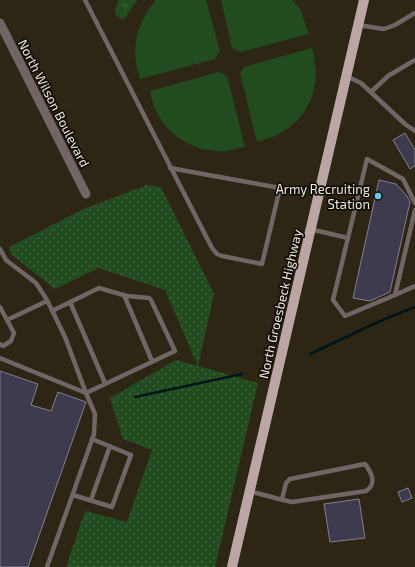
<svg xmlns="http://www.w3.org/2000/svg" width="415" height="567" font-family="'Exo 2',sans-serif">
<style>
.grass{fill:url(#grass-dots)}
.park{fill:url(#park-tufts)}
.pitch{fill:#224c1f}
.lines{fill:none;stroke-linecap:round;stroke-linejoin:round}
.stream{stroke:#001519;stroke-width:2.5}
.building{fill:#3d3b4d;stroke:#817f93}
.service{stroke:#716665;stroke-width:4.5}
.minor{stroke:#716665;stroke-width:9}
.primary{stroke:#bca6a3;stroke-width:10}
.poi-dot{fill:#71c1f5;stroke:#130f08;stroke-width:1.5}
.labels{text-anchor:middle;stroke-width:3.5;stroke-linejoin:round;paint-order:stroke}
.street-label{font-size:13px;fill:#ede8dd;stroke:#130f08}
.poi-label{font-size:13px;fill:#ede8dd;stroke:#130f08;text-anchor:end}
</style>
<defs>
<pattern id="grass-dots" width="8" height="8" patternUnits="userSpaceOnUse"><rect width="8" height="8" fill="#224c1f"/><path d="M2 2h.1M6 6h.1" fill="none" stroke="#42663f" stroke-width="1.8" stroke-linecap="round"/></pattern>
<pattern id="park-tufts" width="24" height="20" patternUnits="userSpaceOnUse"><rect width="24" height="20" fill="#224c1f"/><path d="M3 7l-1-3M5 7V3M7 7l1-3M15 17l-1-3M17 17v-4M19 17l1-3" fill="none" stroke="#42663f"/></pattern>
</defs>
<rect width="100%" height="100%" fill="#2d2615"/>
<polygon class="grass" points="147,185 161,187 214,294 198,366 258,383 215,567 66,567 85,511 127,522 152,450 123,439 110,398 176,360 198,366 165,290 98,268 55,289 12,255 9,247 86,208"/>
<polygon class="park" points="118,0 137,0 125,18 121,19 115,14 115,10"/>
<g class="pitch">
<path d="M156,0H206L220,51L215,59L140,79C130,49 136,24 156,0Z"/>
<polygon points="221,0 292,0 300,9 309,34 241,52 232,48"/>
<path d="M312,48C325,94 303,131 257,142L240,73L244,67Z"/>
<path d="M219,72L227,76L245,147C239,148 232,150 226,151C199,153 171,139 158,115C154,108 152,99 150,91Z"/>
</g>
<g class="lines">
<g class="stream">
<polyline points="310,354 378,322 415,307"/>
<polyline points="135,397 242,374"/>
</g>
</g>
<g class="building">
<polygon points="405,133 415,150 415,166 410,169 393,140"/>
<polygon points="379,180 396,184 407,196 410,202 390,292 370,301 353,298"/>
<polygon points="0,371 38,384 31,405 51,411 58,392 86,402 28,567 0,567"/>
<polygon points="408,488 412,498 402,502 398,492"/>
<polygon points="359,499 365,538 330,542 324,504"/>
</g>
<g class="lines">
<g class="service">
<polyline points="85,0 212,248 217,254 222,256 262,264 280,188 170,168"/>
<polyline points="358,25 384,29 395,25 415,13"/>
<polyline points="346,76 361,83 405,124 415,131"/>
<polyline points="371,92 388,76 415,60"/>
<polyline points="415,203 403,179 367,159 333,300 345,316 395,295 415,210"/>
<polyline points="310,229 348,238"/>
<polyline points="0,249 6,260 36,283 47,300 65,337 86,393 175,351 151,300 149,298 127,296 99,288 52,311"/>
<polyline points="124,295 152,361"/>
<polyline points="395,295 415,286"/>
<polyline points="70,302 105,383"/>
<polyline points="0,307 7,320"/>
<polyline points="0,344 3,346 11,341 14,333 7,320 47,301"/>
<polyline points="0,358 86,393 95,414 94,434 47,567"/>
<path d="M249,491L279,499L292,502L366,491C377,484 372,473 365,464L290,479L286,483L282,499"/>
<polyline points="73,495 112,507 131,455 92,439"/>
<polyline points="91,500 110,446"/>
</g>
<polyline class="minor" points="0,23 86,194"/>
<polyline class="primary" points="232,567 364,0"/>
</g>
<circle class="poi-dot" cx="378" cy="196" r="4"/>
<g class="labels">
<g class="street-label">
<text transform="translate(54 103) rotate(63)" y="5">North Wilson Boulevard</text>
<text transform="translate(280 304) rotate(-77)" y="5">North Groesbeck Highway</text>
</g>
<g class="poi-label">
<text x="370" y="194">Army Recruiting<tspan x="370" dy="15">Station</tspan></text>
</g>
</g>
</svg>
